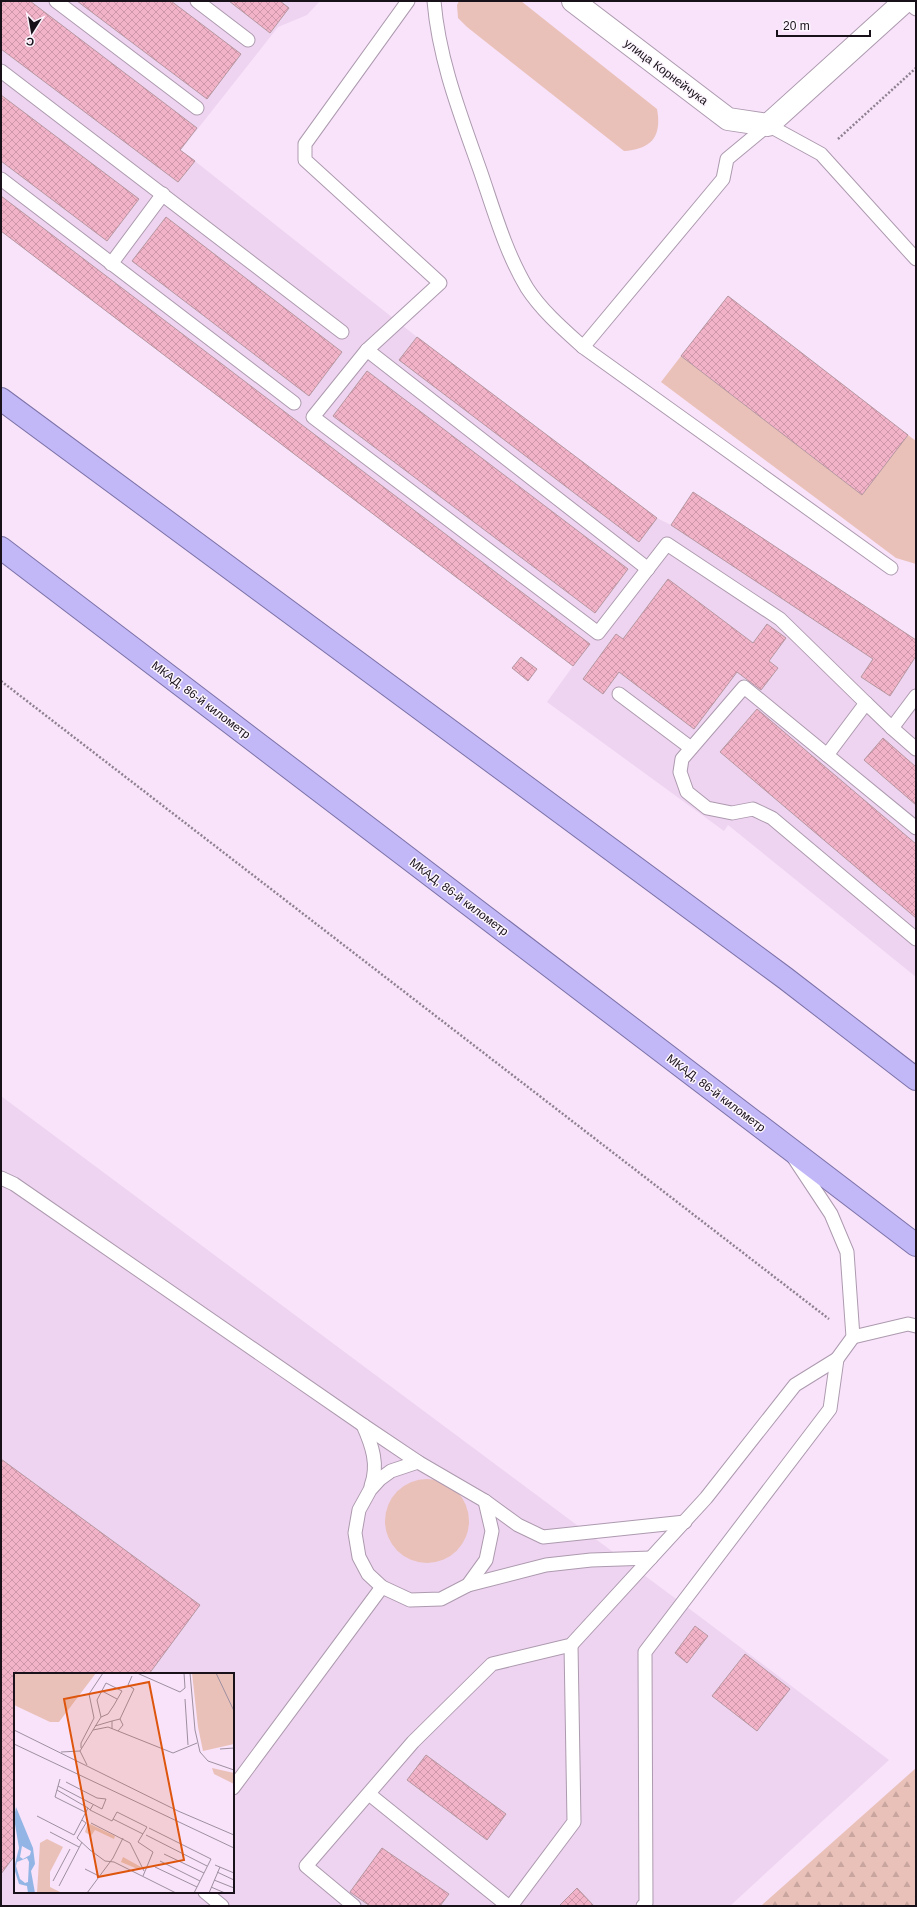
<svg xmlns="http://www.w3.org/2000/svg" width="917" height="1907" font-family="Arial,sans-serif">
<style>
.built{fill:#eed4f0;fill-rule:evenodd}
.green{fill:#eac1b9}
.forest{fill:url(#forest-firs)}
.building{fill:url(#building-cross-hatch);stroke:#b597a0}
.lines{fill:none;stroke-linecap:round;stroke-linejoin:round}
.service-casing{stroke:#ad9aaf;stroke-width:15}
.tertiary-casing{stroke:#ad9aaf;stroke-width:24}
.trunk-casing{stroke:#7c72a8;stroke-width:24}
.path{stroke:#8e8090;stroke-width:2.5;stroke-dasharray:2 2;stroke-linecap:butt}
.service{stroke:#fff;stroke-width:13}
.tertiary{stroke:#fff;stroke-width:22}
.trunk{stroke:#c2b8f7;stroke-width:22}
.labels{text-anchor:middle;stroke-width:3;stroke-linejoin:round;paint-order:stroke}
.street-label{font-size:12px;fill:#181119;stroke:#fdf5fe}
.inset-road{fill:none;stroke:#9e8fa0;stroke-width:1}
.view{fill:#de550d;fill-opacity:0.15;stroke:#de550d;stroke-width:2}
.inset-edge{fill:none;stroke:#181119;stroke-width:2}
</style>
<defs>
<pattern id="forest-firs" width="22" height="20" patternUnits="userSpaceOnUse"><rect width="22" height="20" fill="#eac1b9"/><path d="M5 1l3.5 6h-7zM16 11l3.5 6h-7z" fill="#c8a59e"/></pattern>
<pattern id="building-cross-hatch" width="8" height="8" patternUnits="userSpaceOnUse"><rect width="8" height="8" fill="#f2b2c7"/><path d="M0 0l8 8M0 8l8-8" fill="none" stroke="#cf98aa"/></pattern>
</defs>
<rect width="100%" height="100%" fill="#f8e3fa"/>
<g class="built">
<polygon points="1,1 320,1 307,15 278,27 181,150 417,337 657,518 671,525 693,492 916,640 916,977 728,825 724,831 547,702 573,666 1,231"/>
<path d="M1,1096L707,1622L889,1760L730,1906H1ZM15,1674H233V1892H15Z"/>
</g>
<g class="green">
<path d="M459,1H521L657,109C662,136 652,149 624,151L467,27L458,18L457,5Z"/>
<polygon points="681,356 862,495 908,435 916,441 916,564 896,558 661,382"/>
<circle cx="427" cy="1521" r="42"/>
</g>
<polygon class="forest" points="916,1768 916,1906 761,1906"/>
<g class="building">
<polygon points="1,1 30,1 197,128 180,150 195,161 178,182 1,49"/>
<polygon points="77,1 171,1 241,54 207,99"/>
<polygon points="229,1 280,1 289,8 270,33"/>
<polygon points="1,95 139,199 107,241 1,161"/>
<polygon points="1,196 590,644 573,666 1,231"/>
<polygon points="166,217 342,352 309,396 132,261"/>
<polygon points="728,296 908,435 862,495 681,356"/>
<polygon points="417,337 657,518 639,542 399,360"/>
<polygon points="367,371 628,569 595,613 333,416"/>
<polygon points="693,492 916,640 916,656 890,696 861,677 873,659 671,525"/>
<polygon points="668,579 753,643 767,624 786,638 769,661 778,668 761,690 737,672 694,729 619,672 603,694 583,679 616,634 623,639"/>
<polygon points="521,657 537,669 528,681 512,668"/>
<polygon points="757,709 916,844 916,918 720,752"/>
<polygon points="883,738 916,767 916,805 864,760"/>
<polygon points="1,1459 200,1605 149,1674 15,1674 15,1855 1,1874"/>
<polygon points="695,1626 708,1636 687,1663 675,1653"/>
<polygon points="745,1654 790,1689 757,1731 712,1696"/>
<polygon points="426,1755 506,1814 487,1840 407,1780"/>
<polygon points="382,1848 449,1894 440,1906 370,1906 350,1892"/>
<polygon points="577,1888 594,1906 559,1906"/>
</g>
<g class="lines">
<defs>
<g id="service">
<polyline points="56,1 197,108"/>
<polyline points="197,1 248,40"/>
<polyline points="408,1 305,144 305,160 440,283 367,350 313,417 598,633 667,544 780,619 866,703"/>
<path d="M434,1C439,61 461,116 481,173C494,211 506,253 527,288C542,311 563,329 583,347L891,568"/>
<polyline points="906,1 916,9"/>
<polyline points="1,71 342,332"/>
<polyline points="1,179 294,403"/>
<polyline points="111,264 163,194"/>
<polyline points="583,347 723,179 727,159 768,125 821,154 916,259"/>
<polyline points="367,350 648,569"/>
<polyline points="619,694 691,748"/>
<polyline points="892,728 916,749"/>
<polyline points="827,755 866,703 892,728 916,696"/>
<polyline points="916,828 744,687 682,759 680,772 687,792 707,808 732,813 753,809 772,818 916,939"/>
<polyline points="1,1178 14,1184 363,1425 418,1462 485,1501 518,1525 543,1537 685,1522"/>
<polyline points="853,1337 908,1324 916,1326"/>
<path d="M363,1425C372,1445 379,1465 371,1486"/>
<polyline points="418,1462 391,1471 380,1479 370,1490 359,1510 355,1533 359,1557 368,1574 382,1587 410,1600 441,1599 468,1585 486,1560 492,1531 485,1501"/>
<polyline points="468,1585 546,1565 591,1560 651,1558"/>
<polyline points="233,1788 382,1587"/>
<polyline points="369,1794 508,1906"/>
<polyline points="205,1892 222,1906"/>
<polyline points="354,1906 306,1866 413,1742 492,1664 571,1645 706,1498 795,1385 837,1359 853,1337 847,1252 831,1214 794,1158"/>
<polyline points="511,1906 574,1822 571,1645"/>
<polyline points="643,1906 646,1903 645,1652 830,1409 837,1359"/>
</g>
<polyline id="tertiary" points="573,1 728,119 768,125 905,1"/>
<g id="trunk">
<polyline points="1,399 785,978 916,1079"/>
<polyline points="1,548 916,1245"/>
</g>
</defs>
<use href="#service" class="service-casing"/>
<use href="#tertiary" class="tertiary-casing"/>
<use href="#trunk" class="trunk-casing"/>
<g class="path">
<polyline points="838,139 916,68"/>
<polyline points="1,681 829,1319"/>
</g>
<use href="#service" class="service"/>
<use href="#tertiary" class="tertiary"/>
<use href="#trunk" class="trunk"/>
</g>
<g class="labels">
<g class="street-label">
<text transform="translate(666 72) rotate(37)" y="4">улица Корнейчука</text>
<text transform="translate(201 700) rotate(37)" y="4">МКАД, 86-й километр</text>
<text transform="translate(459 897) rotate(37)" y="4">МКАД, 86-й километр</text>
<text transform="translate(716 1093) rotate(37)" y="4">МКАД, 86-й километр</text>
</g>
</g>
<g transform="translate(14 1673)">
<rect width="220" height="220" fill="#f8e3fa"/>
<path d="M76,151L101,163L100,166L81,157L77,163L71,159L73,152ZM33,166L49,174L36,199V214L48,220H23L26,170ZM109,184L127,194L126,197L107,189Z" fill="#eac1b9"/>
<path d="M0,0H82L45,49H36L0,32ZM178,0H220V71L189,78L184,54ZM198,95L220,100V111L200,101Z" fill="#eac1b9"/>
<path d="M2,134L19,175L21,191L17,198L21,220H14L13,213L5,211L0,195L5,175L0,145ZM8,173L17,178L16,182L9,186L6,184ZM13,185L15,189L14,209L11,210L6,206L2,193L3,189Z" fill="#92b5e5" fill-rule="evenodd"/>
<path class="inset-road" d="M123,0L166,19L171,15L170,0M176,0L181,57L186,79L194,88L220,97M202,0L220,38M88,18L103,26M171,26L174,72M106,46L120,16L114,12L118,3M81,53L98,48M98,56V48L106,46L109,52L104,58M0,57L164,138L220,162M79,57L94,54L159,80L183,70M0,71L220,175M67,75V70L80,45L75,21L89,0M206,76L220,75M66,78L73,92M47,79L66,78L87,44L94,41L100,32L108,18L92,10L83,27L87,44M46,106L41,124L71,139M44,113L88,136L92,126L83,125L52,109M43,117L74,135M76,137L98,148L103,139L133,154L124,169L139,179L129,203M23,143L60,162L74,135L76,137L79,132M99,146L129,161M68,147L72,150L63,165L76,177L91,188L100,189L162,220M77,150L116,170L130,198M135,155L197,186L180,220M36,159L65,174M132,162L193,193M150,181L190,200M146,188L186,208M201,192L220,200M141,194L183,214M71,196L85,203M203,199L220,207M200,207L220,215M39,208L56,176M45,213L68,169M197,214L211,220M73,220L99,185L109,165M195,220L206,194"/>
<path class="view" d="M135,9L170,187L84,204L50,26Z"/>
<rect width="220" height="220" class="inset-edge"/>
</g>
<rect width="917" height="1907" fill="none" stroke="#181119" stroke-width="4"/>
<g transform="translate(32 32) rotate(191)" stroke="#fdf5fe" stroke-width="3" paint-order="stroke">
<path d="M0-3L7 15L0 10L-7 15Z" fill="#181119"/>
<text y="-6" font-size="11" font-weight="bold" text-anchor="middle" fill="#181119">С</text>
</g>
<path d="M777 30v6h93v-6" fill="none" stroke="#181119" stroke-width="2"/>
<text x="783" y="30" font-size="12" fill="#181119" stroke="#fdf5fe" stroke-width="3" paint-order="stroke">20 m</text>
</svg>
